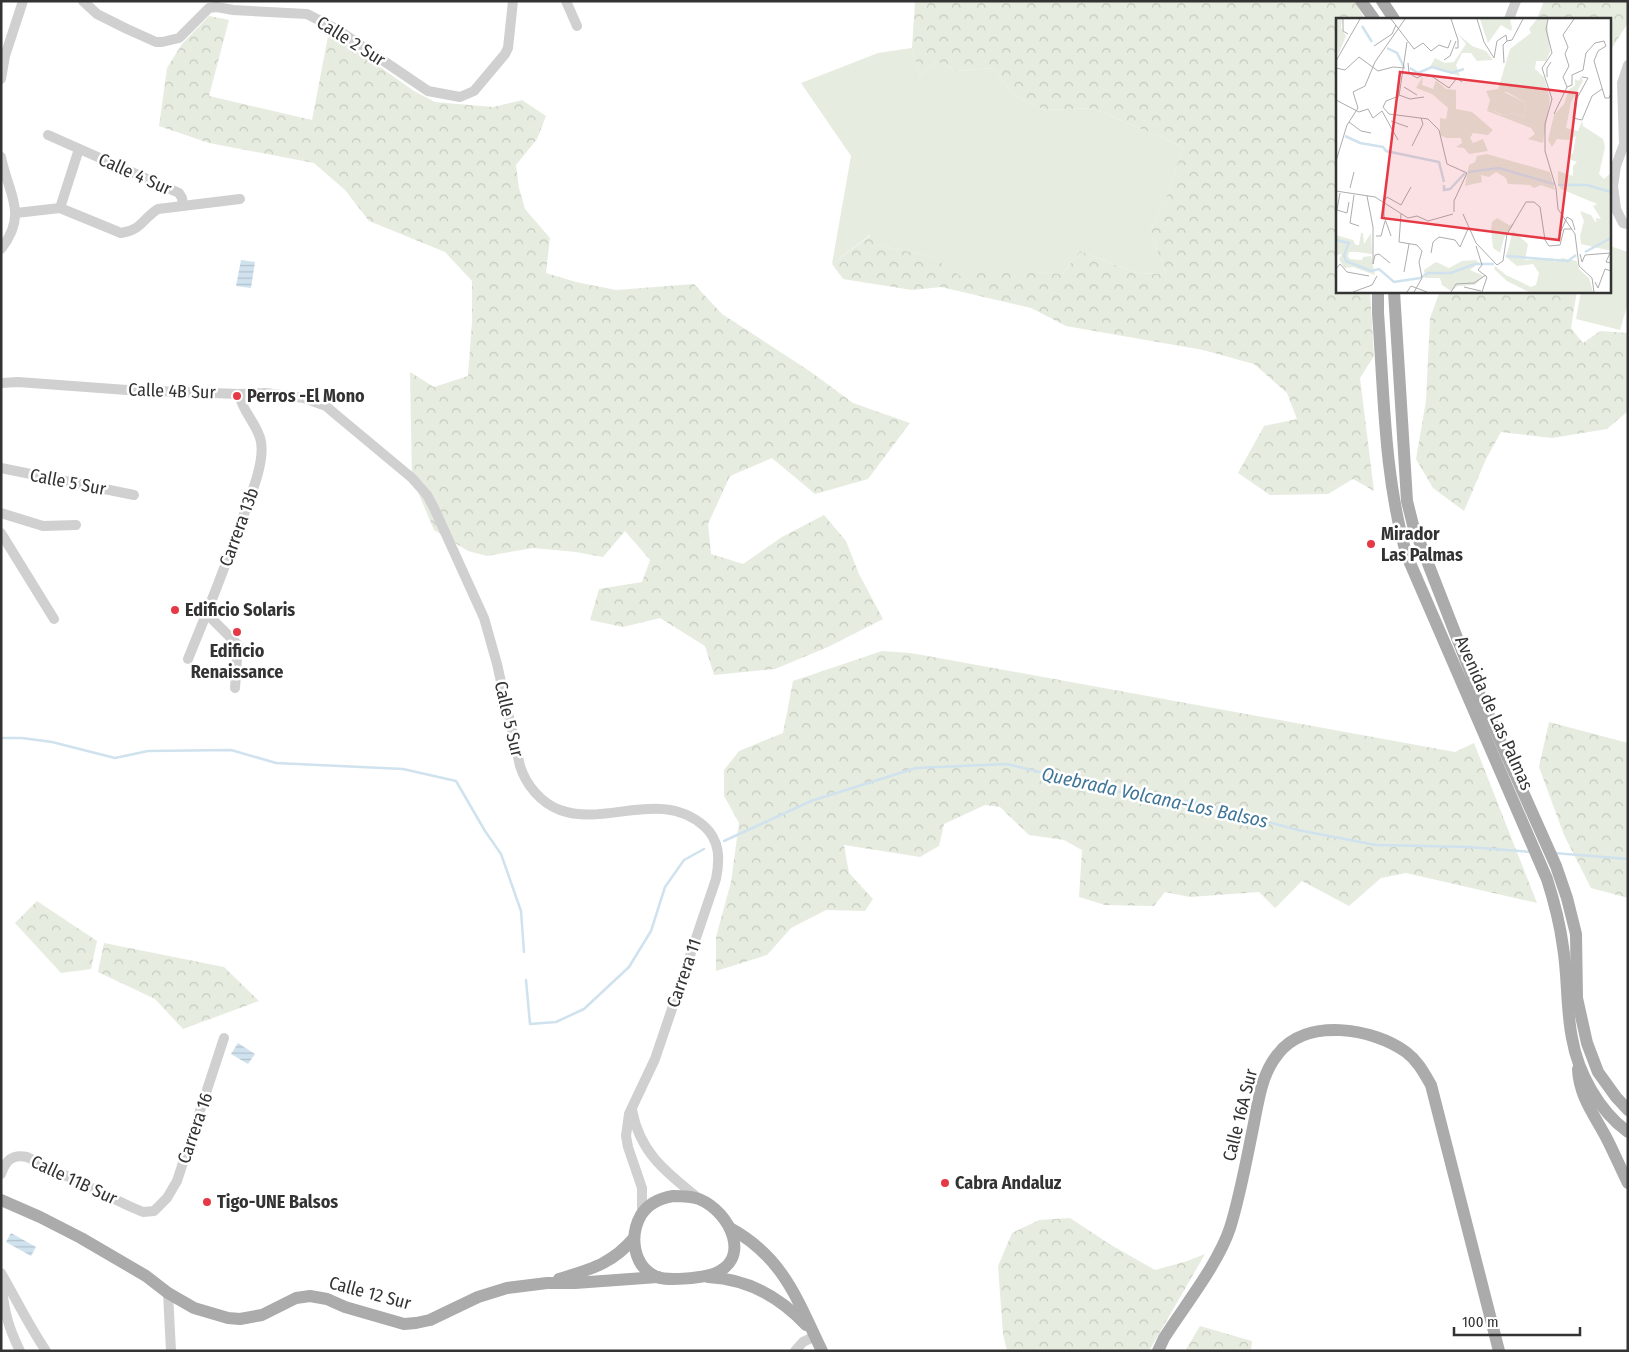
<svg xmlns="http://www.w3.org/2000/svg" width="1629" height="1352" font-family="'Fira Sans Condensed',sans-serif">
<style>
.green{fill:#e6ecdf}
.forest{fill:url(#forest-crowns)}
.water{fill:url(#water-rules)}
.lines{fill:none;stroke-linecap:round;stroke-linejoin:round}
.stream{stroke:#cfe2ee;stroke-width:2.5}
.minor{stroke:#d0d0d0;stroke-width:10}
.major{stroke:#ababab;stroke-width:12}
.poi-dot{fill:#e63946;stroke:#fff;stroke-width:2}
.labels{text-anchor:middle;stroke-width:5;stroke-linejoin:round;paint-order:stroke}
.street-label{font-size:18px;fill:#333;stroke:#fff}
.poi-label{font-size:18px;font-weight:bold;fill:#333;stroke:#fff;text-anchor:start}
.water-label{font-size:19px;font-style:italic;fill:#3f7597;stroke:#fff}
.inset-river{fill:none;stroke:#cfe2ee;stroke-width:2.5}
.inset-road{fill:none;stroke:#adadad;stroke-width:1}
.view{fill:#e63946;fill-opacity:0.15;stroke:#e63946;stroke-width:2.5}
.inset-edge{fill:none;stroke:#333;stroke-width:2.5}
</style>
<defs>
<pattern id="forest-crowns" width="20" height="18" patternUnits="userSpaceOnUse" patternTransform="scale(1.25)"><rect width="20" height="18" fill="#e6ecdf"/><path d="M2 6a3 3 0 1 1 6 0M12 15a3 3 0 1 1 6 0" fill="none" stroke="#c6cbc0"/></pattern>
<pattern id="water-rules" width="6" height="5" patternUnits="userSpaceOnUse" patternTransform="scale(1.25)"><rect width="6" height="5" fill="#cfe2ee"/><path d="M0 2.5h6" fill="none" stroke="#b2c2cd"/></pattern>
</defs>
<rect width="100%" height="100%" fill="#fff"/>
<g class="green">
<polygon points="912,48 920,76 936,61 956,71 993,68 1015,96 1045,110 1092,108 1183,147 1169,191 1150,231 1166,274 1136,273 1080,251 1063,274 972,268 969,283 931,256 876,245 870,235 832,264 851,156 801,83 878,53"/>
<polygon points="1610,246 1628,252 1628,303 1620,330 1576,319 1581,291 1610,291"/>
</g>
<g class="forest">
<polygon points="915,1 1354,1 1365,19 1338,19 1338,291 1370,291 1374,356 1360,378 1374,491 1353,479 1328,494 1270,495 1238,473 1264,426 1297,419 1287,393 1254,364 1203,350 1066,326 1031,308 941,287 912,290 843,279 832,264 871,235 876,245 931,256 969,282 971,267 1063,274 1080,251 1136,273 1166,274 1150,231 1169,191 1183,147 1092,108 1045,110 1015,96 993,68 956,71 936,61 920,76 912,48"/>
<polygon points="1544,1 1628,1 1628,23 1610,51 1610,19 1537,19"/>
<polygon points="209,16 229,20 209,96 312,120 329,31 414,91 435,102 493,107 522,100 546,116 537,139 516,165 519,188 525,209 550,238 546,273 576,282 616,290 694,284 722,314 811,372 853,403 910,423 868,479 815,494 772,458 730,476 708,524 711,554 743,564 782,537 824,515 846,541 859,574 883,619 828,647 775,669 714,675 705,646 660,618 623,627 590,620 599,589 642,582 650,560 625,531 603,557 576,552 533,548 487,556 468,551 434,530 412,478 410,372 434,387 468,376 472,322 472,281 445,252 369,221 345,190 314,163 209,143 159,126 167,68 182,44"/>
<polygon points="1440,291 1577,291 1571,328 1583,343 1600,331 1628,333 1628,411 1607,429 1552,438 1501,432 1486,459 1464,511 1433,488 1416,459 1426,401 1430,318"/>
<polygon points="882,651 911,653 1455,752 1474,743 1537,903 1406,873 1381,878 1349,906 1302,881 1275,908 1259,892 1190,897 1165,892 1154,906 1105,905 1079,897 1082,850 1064,840 1029,835 1000,807 985,805 944,824 939,846 920,857 844,845 849,873 873,899 865,911 826,910 791,928 767,955 716,971 716,937 731,882 739,823 724,796 724,770 739,751 783,733 793,681"/>
<polygon points="1549,722 1628,743 1628,898 1591,888 1564,835 1539,767"/>
<polygon points="37,901 97,941 91,969 61,973 15,923"/>
<polygon points="104,943 224,967 259,1001 183,1029 155,999 98,972"/>
<polygon points="1070,1218 1111,1245 1155,1270 1187,1261 1205,1254 1149,1351 1007,1351 1003,1334 998,1266 1012,1233 1039,1220"/>
<polygon points="1200,1326 1252,1341 1251,1351 1185,1351"/>
</g>
<g class="water">
<polygon points="241,260 255,262 251,288 236,286"/>
<polygon points="238,1043 255,1054 248,1064 231,1054"/>
<polygon points="11,1233 36,1247 31,1256 6,1242"/>
</g>
<g class="lines">
<g class="stream">
<polyline points="1,738 22,738 52,742 115,758 148,751 231,750 276,763 403,769 456,781 485,831 501,854 521,911 524,952"/>
<polyline points="724,841 811,801 916,768 1007,764 1133,795 1194,802 1298,830 1376,845 1469,847 1531,852"/>
<polyline points="1554,853 1628,859"/>
<polyline points="526,980 530,1024 556,1022 584,1009 629,967 651,931 665,887 684,860 704,849"/>
</g>
<g class="minor">
<polyline points="83,1 97,14 127,29 156,42 162,42 179,38 209,8 217,7 233,10 307,14 338,30 428,91 460,97 474,91 505,54 508,48 513,1"/>
<polyline points="566,1 577,26"/>
<polyline points="1509,19 1516,1"/>
<polyline points="1628,65 1622,83 1624,144 1616,166 1613,186 1616,209 1623,223 1628,224"/>
<polyline points="1,79 5,56 23,1"/>
<polyline points="48,135 179,193 182,198 183,206"/>
<path d="M1,157C8,194 29,213 1,249"/>
<polyline points="60,208 79,149"/>
<path d="M16,213L60,208L121,233C142,230 143,218 158,209L240,199"/>
<path d="M1,383L18,382L127,390L239,394L266,393L304,398L326,406L334,413L412,478L427,495L434,508L484,618L497,664L520,766C526,785 541,803 560,810C606,827 661,788 704,826C720,840 720,859 716,879L655,1059L629,1114L626,1136L628,1147L642,1188V1214"/>
<polyline points="1,468 134,495"/>
<polyline points="1,513 43,526 76,525"/>
<polyline points="1,533 54,619"/>
<polyline points="206,613 238,645 235,688"/>
<path d="M188,659C207,613 225,567 242,520C249,499 265,464 261,442C258,424 242,412 239,394"/>
<path d="M632,1110C640,1153 666,1172 698,1198"/>
<path d="M1,1174C6,1160 12,1154 27,1157L129,1206L143,1212L154,1211L167,1198L177,1181L224,1038"/>
<path d="M1,1273C16,1299 29,1326 46,1351"/>
<path d="M1,1275C3,1305 6,1323 20,1351"/>
<polyline points="168,1293 171,1351"/>
<polyline points="795,1351 803,1342 815,1336"/>
</g>
<g class="major">
<polyline points="1361,1 1374,19"/>
<polyline points="1382,1 1394,19"/>
<path d="M1378,291V313C1384,394 1384,478 1407,556L1547,879C1554,901 1560,924 1563,947C1568,977 1566,1008 1572,1038C1578,1073 1599,1111 1628,1132"/>
<polyline points="1394,291 1407,501 1413,525 1477,689 1556,866 1567,898 1576,934 1577,998 1587,1043 1598,1072 1616,1097 1628,1110"/>
<path d="M1578,1069C1579,1097 1596,1117 1608,1141C1615,1155 1621,1169 1628,1183"/>
<path d="M673,1196C682,1196 691,1196 699,1199C731,1212 754,1262 710,1275C699,1278 668,1281 657,1277C633,1267 629,1236 641,1215C648,1204 661,1198 673,1196Z"/>
<polyline points="1,1200 40,1217 81,1238 146,1276 168,1293 194,1308 228,1318 240,1319 262,1315 296,1298 310,1296 327,1299 345,1307 404,1324 416,1323 430,1320 478,1297 507,1288 547,1283 575,1283 658,1277"/>
<path d="M730,1228C783,1257 797,1299 822,1351"/>
<path d="M708,1277C748,1279 779,1296 806,1325"/>
<path d="M559,1279C591,1269 612,1264 634,1238"/>
<path d="M1158,1351L1164,1338C1185,1305 1218,1264 1230,1228C1240,1196 1246,1162 1253,1128C1258,1104 1261,1074 1278,1054C1306,1017 1373,1028 1406,1052C1418,1061 1424,1073 1431,1085L1499,1351"/>
</g>
</g>
<g class="poi-dot">
<circle cx="237" cy="396" r="5"/>
<circle cx="1371" cy="544" r="5"/>
<circle cx="175" cy="610" r="5"/>
<circle cx="237" cy="632" r="5"/>
<circle cx="945" cy="1183" r="5"/>
<circle cx="207" cy="1202" r="5"/>
</g>
<g class="labels">
<g class="street-label">
<text transform="translate(351 41) rotate(32)" y="6">Calle 2 Sur</text>
<text transform="translate(135 174) rotate(24)" y="6">Calle 4 Sur</text>
<text transform="translate(172 391) rotate(2)" y="6">Calle 4B Sur</text>
<text transform="translate(68 482) rotate(11)" y="6">Calle 5 Sur</text>
<text transform="translate(239 527) rotate(-70)" y="6">Carrera 13b</text>
<text transform="translate(1494 713) rotate(66)" y="6">Avenida de Las Palmas</text>
<text transform="translate(509 719) rotate(77)" y="6">Calle 5 Sur</text>
<text transform="translate(684 973) rotate(-71)" y="6">Carrera 11</text>
<text transform="translate(1240 1115) rotate(-76)" y="6">Calle 16A Sur</text>
<text transform="translate(195 1128) rotate(-71)" y="6">Carrera 16</text>
<text transform="translate(74 1180) rotate(25)" y="6">Calle 11B Sur</text>
<text transform="translate(370 1293) rotate(15)" y="6">Calle 12 Sur</text>
</g>
<g class="poi-label">
<text x="247" y="402">Perros -El Mono</text>
<text x="1381" y="540">Mirador<tspan x="1381" dy="21">Las Palmas</tspan></text>
<text x="185" y="616">Edificio Solaris</text>
<text x="237" y="657" text-anchor="middle">Edificio<tspan x="237" dy="21">Renaissance</tspan></text>
<text x="955" y="1189">Cabra Andaluz</text>
<text x="217" y="1208">Tigo-UNE Balsos</text>
</g>
<g class="water-label">
<text transform="translate(1155 797) rotate(12)" y="7">Quebrada Volcana-Los Balsos</text>
</g>
</g>
<g transform="translate(1336 18)">
<rect width="275" height="275" fill="#fff"/>
<path d="M162,71L190,85L187,99L178,95L166,97L155,91L151,93L154,82L150,73Z" fill="#e6ecdf"/>
<path d="M0,1H6L5,10L10,18L2,37ZM144,1H174L176,10L175,13L165,7L152,25ZM201,1H211L214,34L210,43H200L199,51L208,59L214,81L207,125L192,121L199,116L195,110L151,93L155,91L165,97L178,95L187,99L190,85L171,74H163L162,71L174,31L195,15L193,11ZM122,16L136,28L150,33L157,42L141,43L135,35H126L120,47L124,58L94,49L99,40L109,45L118,44L130,26ZM87,58L86,67L97,71L100,62L110,71L120,72V91L136,94L157,112L152,117L137,115L134,120L137,125L147,121L152,133L133,136L128,130L120,129L126,125L125,120H110L104,117V100L110,101L112,90L96,76L80,70ZM245,58L247,63L235,84L230,110L242,113L246,103L247,108L267,121L269,129L263,156L268,161L275,155V233L245,226L244,218L248,203L244,193L255,197L260,205V200L265,201L257,188L261,186L225,171L222,165V153L237,158V148L241,144L231,140L237,135L240,118L233,122L221,121L216,129L212,122L218,97L228,86L233,71L239,68V61L243,63ZM151,136L214,154L219,172L205,167L198,170L194,167L172,166L170,160L160,154L153,159L145,157L146,164L129,168L133,147L139,144L141,138ZM161,200L173,207L178,206L168,220L164,235L157,230L155,212L156,204ZM177,213L192,226L189,242L213,240L219,244L226,240L241,243L243,251L253,260L257,274H193L171,263L158,251L159,248L170,257L195,269L200,267L203,255L197,246L181,248L170,239ZM25,215H27L28,226L35,215L36,236L21,234H13L12,238L14,241L26,242L27,239L35,238L39,257L17,249L8,250L3,241L6,236L0,237V217L17,222L20,227H23ZM140,242L143,245L134,252L148,258L139,267L122,268L115,273L106,267L104,260H89L88,252L100,244L113,250L126,243Z" fill="#e6ecdf"/>
<path class="inset-river" d="M26,8L36,24M51,30L61,35L68,49M74,50L82,55L96,49L116,55L128,51M9,118L24,125L47,129L50,133L103,144L108,164M132,154L163,150L218,166M108,167V172L114,171L129,155M222,167H251L275,174M0,222L13,225L8,237L10,243L35,253L43,251L58,264L84,260L92,255H115L139,246H158M249,234L275,220M170,238L232,243L240,237"/>
<path class="inset-road" d="M7,1V13L12,16M55,1L78,31L87,25L95,33L103,27L112,30L115,22M115,1L122,22V30H119M141,1L148,24L158,40M212,1L210,11L216,35L206,50L216,81L209,106V133L220,170L222,191L239,216L243,248L256,260L258,274M38,28L56,16L60,7M158,40L161,23L170,17L171,23L176,22L187,1M108,42L114,38L120,23M0,43L24,1M72,45L73,55L81,60L87,57L97,59L113,70L121,60L126,64M168,45L167,27L171,23M0,50L9,52L23,39L42,53L57,49L69,50M211,59V50L215,44M246,59L252,60L239,84L237,100L246,102L256,78L266,71M68,69L81,77M231,69L236,67V57L247,52L250,35L259,25L268,23L270,28L262,33L258,43L269,80H273L275,75M63,77L74,81L88,79M0,82L23,94L32,91L37,100L46,93L62,122M53,96L92,101L103,112L111,146L131,155L118,183V194M53,96L47,89L50,83L63,78L71,24M218,96L231,69L227,59L233,48L229,36L232,29L227,17L238,1M55,103L72,109M13,104L25,113L35,115M76,128L87,106L85,100M0,143L11,107L22,90L17,74L29,68L39,44L69,1M14,170L18,154M0,173L39,179L72,200L81,198L92,203L117,196M18,177L14,205L23,208M31,178L37,209V246M1,192L11,195L13,184M65,196L63,224L81,227L86,233L83,244L86,260L78,274M127,196L140,225L161,247L167,243L171,216L190,184H198L204,189L209,222L213,228L224,227L228,211H236M0,197L4,175M225,213L231,199L236,202L239,212M40,218H45L49,203M55,218L48,198V183L51,179L65,187L75,169M140,228L146,247L142,252L151,259L146,274M95,235L97,224L103,219L119,222L124,229L132,211M244,236L246,244L249,237L274,235L270,244L275,245M37,246L39,237L43,236L54,245M0,251L4,246L11,254L33,258M68,254L73,226M259,264L262,270L269,251L275,253M128,269L145,273M17,274L36,267L41,258M71,274L75,268L91,274M115,274L120,266L138,265L150,257"/>
<path class="view" d="M64,54L241,75L223,222L46,200Z"/>
<rect width="275" height="275" class="inset-edge"/>
</g>
<rect width="1629" height="1352" fill="none" stroke="#333333" stroke-width="5"/>
<path d="M1454 1327v8h126v-8" fill="none" stroke="#333333" stroke-width="2.5"/>
<text x="1462" y="1327" font-size="15" fill="#333333" stroke="#ffffff" stroke-width="4" paint-order="stroke">100 m</text>
</svg>
